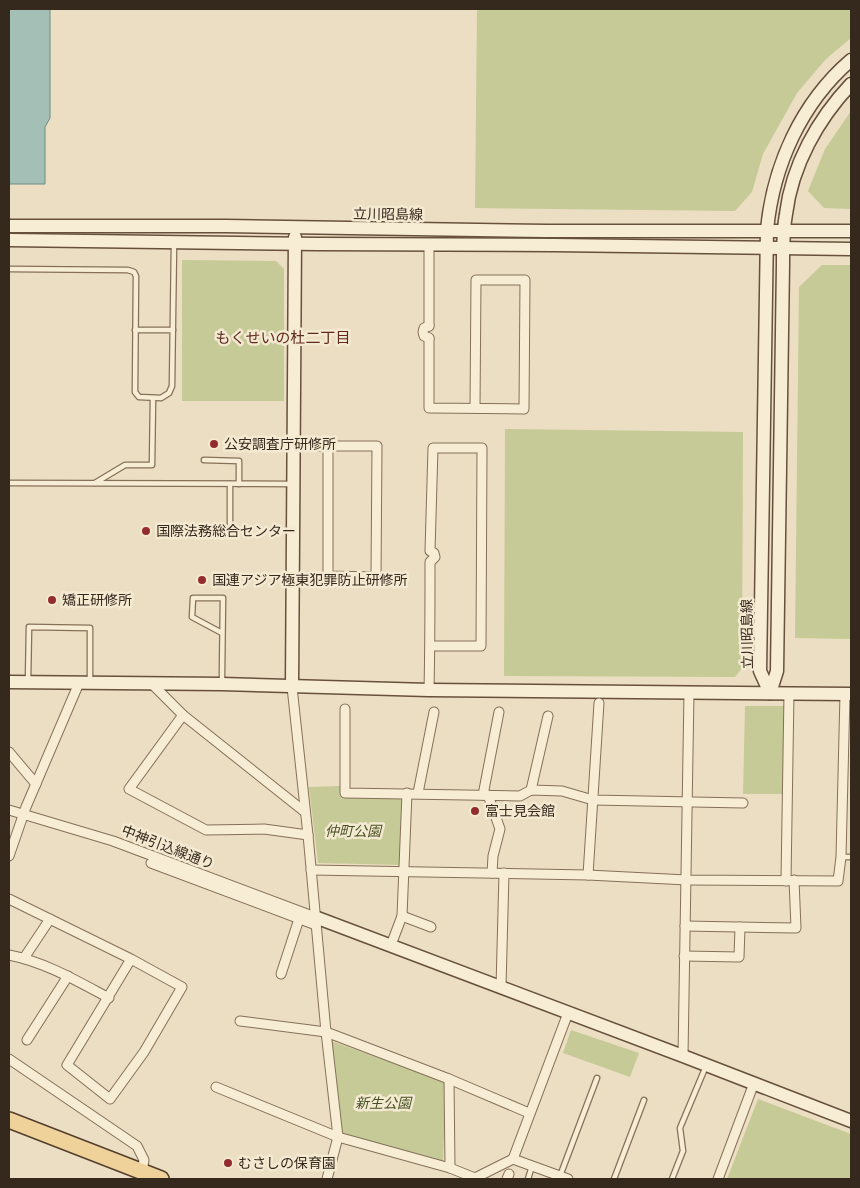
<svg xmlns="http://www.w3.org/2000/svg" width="860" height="1188" font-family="'Playfair Display','Noto Sans JP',serif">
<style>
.green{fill:#c5ca96}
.water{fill:#a4bfb6;stroke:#6b8c83}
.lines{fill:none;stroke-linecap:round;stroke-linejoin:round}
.lane-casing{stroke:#85705a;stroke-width:7}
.street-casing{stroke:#85705a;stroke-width:11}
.secondary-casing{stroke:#67513d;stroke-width:15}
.primary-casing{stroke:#533e2e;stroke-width:18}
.lane{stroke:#f7ecd4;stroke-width:4.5}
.street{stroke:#f7ecd4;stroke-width:9}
.secondary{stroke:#f7ecd4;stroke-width:12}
.primary{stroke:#eed29a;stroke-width:15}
.poi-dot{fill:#922c2f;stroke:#f4e9d1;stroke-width:2}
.labels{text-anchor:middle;stroke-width:5;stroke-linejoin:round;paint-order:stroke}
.street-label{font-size:14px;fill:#35281d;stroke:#f4e9d1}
.poi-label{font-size:14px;fill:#35281d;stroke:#f4e9d1;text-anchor:start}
.park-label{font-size:14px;font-style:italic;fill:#475125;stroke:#f4e9d1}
.neighbourhood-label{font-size:15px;fill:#602a1e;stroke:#f4e9d1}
</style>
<rect width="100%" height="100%" fill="#ecdec2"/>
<g class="green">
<polygon points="477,9 851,9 851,38 826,59 797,93 763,154 752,192 735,211 475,208"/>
<polygon points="851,111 851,209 824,208 808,191 825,149"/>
<polygon points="182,260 276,261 284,269 284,401 182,401"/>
<polygon points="822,265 851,265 851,639 795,638 799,287"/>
<polygon points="505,429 743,432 742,668 735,677 504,676"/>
<polygon points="745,706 784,706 783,794 743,794"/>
<polygon points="340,786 341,794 347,797 404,799 402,865 318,863 309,787"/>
<polygon points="571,1030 639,1053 630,1077 563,1053"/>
<polygon points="331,1041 446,1082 443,1161 342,1134"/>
<polygon points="758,1099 851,1134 851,1179 727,1179"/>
</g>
<polygon class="water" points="9,9 50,9 50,118 45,127 45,184 9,184"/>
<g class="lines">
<defs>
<g id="lane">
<polyline points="9,269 128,270 134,272 136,276 135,392 139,397 161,398 169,393 172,386 174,244"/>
<polyline points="135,330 173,330"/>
<polyline points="204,460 239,461 239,484"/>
<polyline points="9,483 292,484"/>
<polyline points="95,483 125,465 152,465 153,398"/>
<polyline points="167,531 230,532 230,484"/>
<polyline points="28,681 29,627 90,628 90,680"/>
<polyline points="222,684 222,673 223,598 193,598 192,617 222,633"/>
<polyline points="841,857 851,857"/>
<polyline points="560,1176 597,1078"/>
<polyline points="528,1179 532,1166"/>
<polyline points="614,1179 644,1100"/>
<polyline points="672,1179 683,1151 680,1128 706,1066"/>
</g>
<g id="street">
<polyline points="429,326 429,244"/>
<polyline points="429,326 424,328 423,332 424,336 429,338"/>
<polyline points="429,338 429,408 524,409 525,280 476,280 475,408"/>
<polyline points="294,446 377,446 376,577 328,576 328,446"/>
<polyline points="152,684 183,715 305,812"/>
<polyline points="292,687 308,835 326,1032 338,1137 327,1179"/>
<path d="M429,690C430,647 430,604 430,562L435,557L434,553L430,551L433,448H482L481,646H430"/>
<polyline points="345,709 345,793 520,796 531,790 562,791 593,800 743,803"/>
<polyline points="183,715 129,789 206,830 264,829 308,835"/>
<polyline points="9,752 36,784"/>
<polyline points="531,790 548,716"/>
<polyline points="418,793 434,712"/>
<polyline points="483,795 499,712"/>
<polyline points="488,795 500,829 493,856 492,873"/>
<polyline points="9,810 113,841 315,917"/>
<polyline points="9,856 26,807 79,683"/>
<polyline points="151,863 316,925"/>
<polyline points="311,870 588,875 687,880 838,881 841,857 845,694"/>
<polyline points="588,875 599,703"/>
<polyline points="786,881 789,693"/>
<polyline points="9,899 131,959 182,987 144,1052 110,1099 67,1065 131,959"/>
<polyline points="402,916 431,927"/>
<polyline points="685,926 796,928 794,880"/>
<polyline points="391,945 402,916 407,793"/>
<path d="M9,955C45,962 77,981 109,998"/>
<polyline points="684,956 739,957 740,927"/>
<polyline points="24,958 50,919"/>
<polyline points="281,974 299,919"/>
<polyline points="501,987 504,873"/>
<polyline points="240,1021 326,1032 449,1079 529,1113"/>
<polyline points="27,1040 68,976"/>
<polyline points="683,1056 689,692"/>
<polyline points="9,1059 137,1146 144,1160 142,1172"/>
<polyline points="449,1079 450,1168"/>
<polyline points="216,1087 338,1137 450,1168 475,1178 513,1159"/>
<polyline points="507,1179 509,1174"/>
<polyline points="568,1179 513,1159 568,1013"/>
<polyline points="718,1179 754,1083"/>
</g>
<g id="secondary">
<polyline points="9,226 226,226 547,231 851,231"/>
<polyline points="9,240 318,244 554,245 851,249"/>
<polyline points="9,682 222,684 429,690 851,694"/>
<polyline points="292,687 295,237"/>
<path d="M770,693L760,671L767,230C773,166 801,103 851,60"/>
<path d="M770,693L777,671L783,264C783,247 783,230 786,214C792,165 818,119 851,84"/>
<polyline points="315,917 683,1056 851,1121"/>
</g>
<polyline id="primary" points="9,1120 161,1179"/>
</defs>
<use href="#lane" class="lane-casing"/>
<use href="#street" class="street-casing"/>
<use href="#secondary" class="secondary-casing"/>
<use href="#primary" class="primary-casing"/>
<use href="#lane" class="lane"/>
<use href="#street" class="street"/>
<use href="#secondary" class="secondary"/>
<use href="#primary" class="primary"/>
</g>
<g class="poi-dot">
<circle cx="214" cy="444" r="5"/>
<circle cx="146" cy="531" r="5"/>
<circle cx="202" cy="580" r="5"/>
<circle cx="52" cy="600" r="5"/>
<circle cx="475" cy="811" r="5"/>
<circle cx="228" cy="1163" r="5"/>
</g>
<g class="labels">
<g class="street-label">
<text transform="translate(388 214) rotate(1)" y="5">立川昭島線</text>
<text transform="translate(747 634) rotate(-91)" y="5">立川昭島線</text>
<text transform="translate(168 847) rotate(21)" y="5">中神引込線通り</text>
</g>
<g class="poi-label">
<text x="224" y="449">公安調査庁研修所</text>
<text x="156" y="536">国際法務総合センター</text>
<text x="212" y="585">国連アジア極東犯罪防止研修所</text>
<text x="62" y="605">矯正研修所</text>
<text x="485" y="816">富士見会館</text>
<text x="238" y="1168">むさしの保育園</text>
</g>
<g class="park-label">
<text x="353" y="836">仲町公園</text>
<text x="383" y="1108">新生公園</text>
</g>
<g class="neighbourhood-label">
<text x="283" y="343">もくせいの杜二丁目</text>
</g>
</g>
<rect width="860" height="1188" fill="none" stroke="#35281d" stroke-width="20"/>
</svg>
